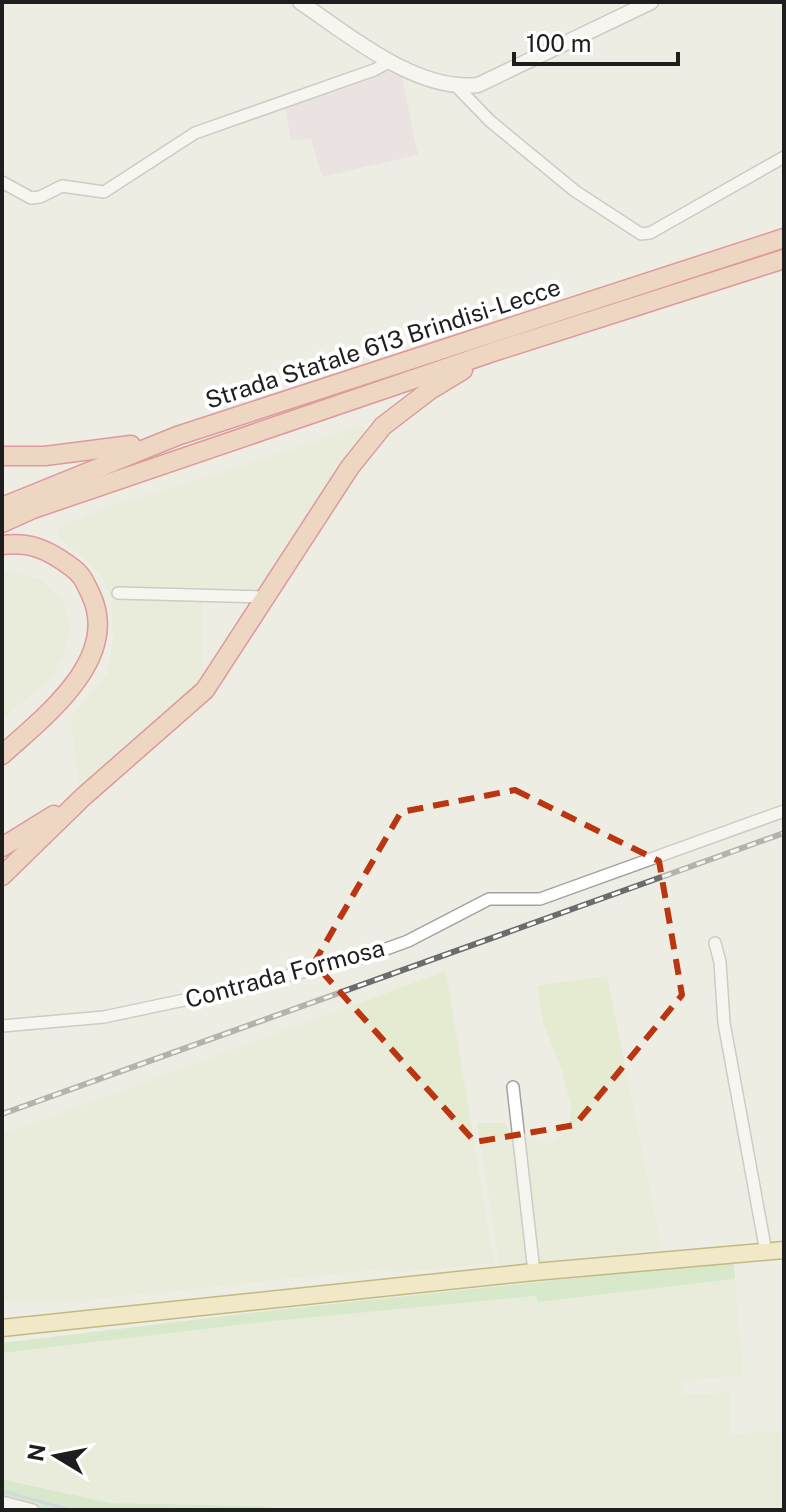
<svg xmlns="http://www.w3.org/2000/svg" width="786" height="1512" font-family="'Public Sans',sans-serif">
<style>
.industrial{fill:#e6d7e0}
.farmland{fill:#e4ebd1}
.grass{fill:#bde4ae}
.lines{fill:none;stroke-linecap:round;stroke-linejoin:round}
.stream{stroke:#a8c3d8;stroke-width:3}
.minor-casing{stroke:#a2a2a2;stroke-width:14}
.tertiary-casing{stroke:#a2a2a2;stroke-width:17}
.primary-casing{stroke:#8a7c0d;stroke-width:19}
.trunk-casing{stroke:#ca3346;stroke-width:21}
.minor{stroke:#fff;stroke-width:11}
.tertiary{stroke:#fff;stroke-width:14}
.primary{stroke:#f4e2a4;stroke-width:16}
.trunk{stroke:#eabc9c;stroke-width:18}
.rail-casing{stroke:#6c6c6c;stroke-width:6}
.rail{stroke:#fff;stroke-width:3;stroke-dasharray:9;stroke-linecap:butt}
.marked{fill:none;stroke:#ba3611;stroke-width:6;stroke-dasharray:16 10;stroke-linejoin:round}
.labels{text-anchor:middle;stroke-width:8;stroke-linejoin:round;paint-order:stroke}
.street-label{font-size:24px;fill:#1e1e1e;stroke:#fff}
</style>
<rect width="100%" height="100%" fill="#eeede4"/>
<polygon class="industrial" points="386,71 402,77 418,155 322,177 311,139 291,140 285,106"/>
<g class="farmland">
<polygon points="359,426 365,427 364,438 263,593 202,596 203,676 150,733 99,774 78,783 71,717 107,674 113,638 111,598 101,575 57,535 59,528 98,510 240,467"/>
<polygon points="13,571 40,579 63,600 70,625 64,656 50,679 2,719 2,572"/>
<polygon points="446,971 494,1263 392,1273 383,1269 74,1301 2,1301 2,1135"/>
<polygon points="607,976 662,1249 500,1267 477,1123 504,1123 512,1134 550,1144 569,1129 571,1105 562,1071 543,1022 537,986"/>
<polygon points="735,1279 743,1375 680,1381 682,1395 729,1392 730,1434 784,1431 784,1510 287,1510 258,1506 145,1505 110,1503 2,1478 2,1353 274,1321 537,1296 539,1302"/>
</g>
<g class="grass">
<polygon points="734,1261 735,1279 538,1302 536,1296 274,1321 2,1353 2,1343 275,1310"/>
<polygon points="2,1479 110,1503 258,1506 287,1510 44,1510 2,1499"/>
</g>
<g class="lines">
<polyline class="stream" points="2,1491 71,1510"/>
<defs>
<g id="minor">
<polyline points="457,87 490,121 575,191 641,234 650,233 784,157"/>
<polyline points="2,182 31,198 40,197 62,186 104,192 195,133 374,70 391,61"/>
<polyline points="118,593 267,597"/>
<polyline points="715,943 720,962 724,1023 766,1252"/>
<polyline points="2,1026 104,1017 222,992 367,956 408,941 489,899 540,899 784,811"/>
<polyline points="513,1087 534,1272"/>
<polyline points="2,1502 33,1510"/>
</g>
<path id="tertiary" d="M300,2C349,35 416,92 478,85L651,2"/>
<polyline id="primary" points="2,1328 534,1272 784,1250"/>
<g id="trunk">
<polyline points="2,456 45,456 131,445"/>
<polyline points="2,507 177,436 784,238"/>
<polyline points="2,523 33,509 493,352 784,259"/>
<path d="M2,545C30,542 47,549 70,566C82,574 85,582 91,595C121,659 44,717 2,755"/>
<polyline points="2,847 54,815"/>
<polyline points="2,876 83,797 205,690 350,467 383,426 430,390 463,370"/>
</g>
</defs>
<use href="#minor" class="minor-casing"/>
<use href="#tertiary" class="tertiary-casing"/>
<use href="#primary" class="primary-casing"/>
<use href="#trunk" class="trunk-casing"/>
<use href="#minor" class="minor"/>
<use href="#tertiary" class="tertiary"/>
<use href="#primary" class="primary"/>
<use href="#trunk" class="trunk"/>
<defs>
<polyline id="rail" points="2,1114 784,833"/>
</defs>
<use href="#rail" class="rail-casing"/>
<use href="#rail" class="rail"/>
</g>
<path d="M0 0H786V1512H0ZM515,790L659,861L682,995L575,1125L475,1142L314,963L401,812Z" fill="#eeede4" fill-opacity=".55" fill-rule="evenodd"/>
<path class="marked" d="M515,790L659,861L682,995L575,1125L475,1142L314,963L401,812Z"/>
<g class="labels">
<g class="street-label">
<text transform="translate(383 344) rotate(-18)" y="8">Strada Statale 613 Brindisi-Lecce</text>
<text transform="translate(285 974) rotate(-15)" y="8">Contrada Formosa</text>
</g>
</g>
<rect width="786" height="1512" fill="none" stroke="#1e1e1e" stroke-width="8"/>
<g transform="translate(56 1456) rotate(280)" stroke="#ffffff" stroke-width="6" paint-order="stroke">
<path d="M0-6L14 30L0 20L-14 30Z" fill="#1e1e1e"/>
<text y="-12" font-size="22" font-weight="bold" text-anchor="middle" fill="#1e1e1e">N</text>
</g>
<path d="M514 52v12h164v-12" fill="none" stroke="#1e1e1e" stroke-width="4"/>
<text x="526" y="52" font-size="24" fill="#1e1e1e" stroke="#ffffff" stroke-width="6" paint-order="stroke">100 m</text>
</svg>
